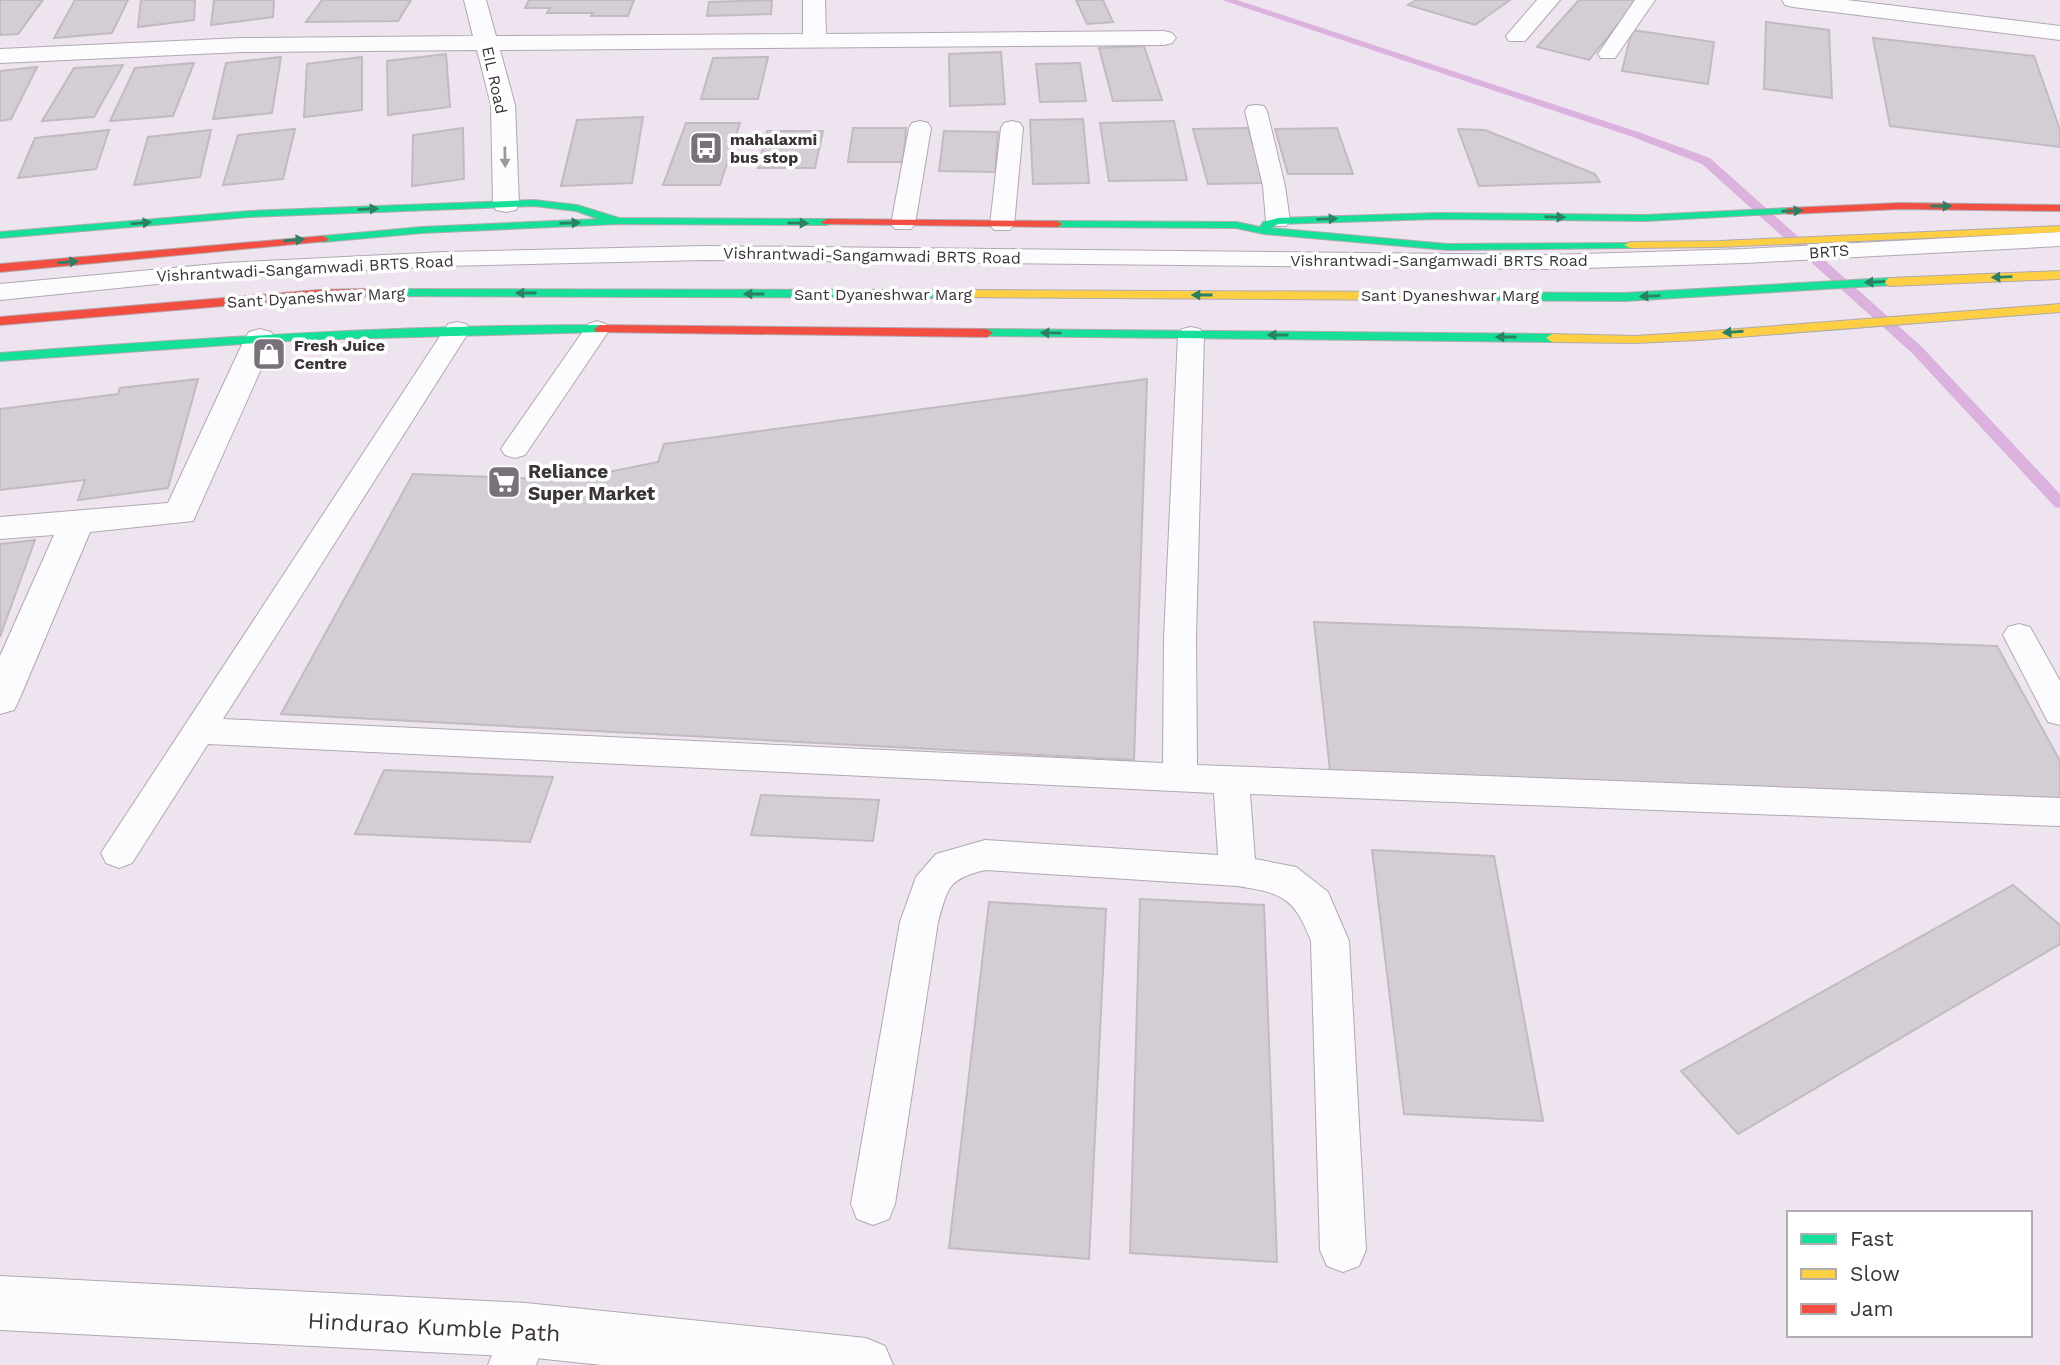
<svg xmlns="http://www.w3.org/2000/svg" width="2060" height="1365" font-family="'Work Sans',sans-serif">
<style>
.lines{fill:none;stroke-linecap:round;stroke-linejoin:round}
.stream{fill:#dbb2de;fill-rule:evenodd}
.building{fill:#d5cdd5;stroke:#c1bac1;stroke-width:2}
.lane-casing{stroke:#b0a9b0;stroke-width:2}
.street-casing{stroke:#b0a9b0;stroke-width:2}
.fast-casing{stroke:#b0a9b0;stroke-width:2}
.slow-casing{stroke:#b0a9b0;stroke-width:2}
.jam-casing{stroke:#b0a9b0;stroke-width:2}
.lane{fill:#fcfbfd;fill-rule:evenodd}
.street{fill:#fcfbfd;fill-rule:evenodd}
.fast{fill:#16e098;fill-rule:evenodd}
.slow{fill:#ffcf43;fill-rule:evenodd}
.jam{fill:#f24e42;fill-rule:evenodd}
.oneway{fill:#9b979c}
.oneway2{fill:#2a8164}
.labels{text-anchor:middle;stroke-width:7;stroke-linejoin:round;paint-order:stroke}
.far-street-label{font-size:16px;fill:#3a333a;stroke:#fff}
.far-poi-label{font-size:16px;font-weight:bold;fill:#3a333a;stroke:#fff;text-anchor:start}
.poi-label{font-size:19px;font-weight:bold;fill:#3a333a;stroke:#fff;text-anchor:start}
.near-street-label{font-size:23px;fill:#3a333a;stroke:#fff}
</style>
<rect width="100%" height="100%" fill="#eee4ef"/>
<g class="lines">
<polygon class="stream" points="1222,0 1237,0 1641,133 1710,158 1922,347 2060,494 2060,508 2055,507 1912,353 1702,164 1633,137"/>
</g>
<g class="building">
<polygon points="0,0 43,0 18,34 0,35"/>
<polygon points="75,0 128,0 112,33 54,38"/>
<polygon points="141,0 195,0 194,20 138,27"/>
<polygon points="214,0 274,0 273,17 211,25"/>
<polygon points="322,0 411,0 398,21 306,22"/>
<polygon points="529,0 634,0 628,16 591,16 593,13 547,13 550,8 525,8"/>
<polygon points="772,0 771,14 707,16 709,2"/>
<polygon points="1076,0 1103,0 1113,22 1087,24"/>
<polygon points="1416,0 1510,0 1475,25 1408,5"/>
<polygon points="1579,0 1638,0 1589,60 1537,47"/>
<polygon points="1766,22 1829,30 1832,98 1764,89"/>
<polygon points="1632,30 1714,42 1708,84 1622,71"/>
<polygon points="1873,38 2034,56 2060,130 2060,147 1890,126"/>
<polygon points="1144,46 1162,100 1113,101 1099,48"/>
<polygon points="1001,52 1005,104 950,106 949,54"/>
<polygon points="446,54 450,107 388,115 387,61"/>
<polygon points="281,57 272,113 213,119 226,63"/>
<polygon points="362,57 362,110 304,117 307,64"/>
<polygon points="768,57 758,99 701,99 713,58"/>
<polygon points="194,63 173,116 110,121 135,68"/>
<polygon points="1080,63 1086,101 1040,102 1036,64"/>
<polygon points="123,65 94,117 42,121 74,68"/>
<polygon points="37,67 11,119 0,121 0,71"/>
<polygon points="643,117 632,183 561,186 577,120"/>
<polygon points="1083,119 1089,183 1033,184 1030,120"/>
<polygon points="1174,121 1187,180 1109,181 1100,123"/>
<polygon points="686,123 740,123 720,185 663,185"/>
<polygon points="463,128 464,179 412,186 413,135"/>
<polygon points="853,128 906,128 903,162 848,162"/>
<polygon points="1248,128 1265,183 1208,184 1193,129"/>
<polygon points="1337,128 1353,174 1288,174 1275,129"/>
<polygon points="295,129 283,179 223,185 238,135"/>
<polygon points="1458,129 1485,130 1595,174 1600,182 1479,186"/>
<polygon points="109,130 96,169 18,178 35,138"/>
<polygon points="211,130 200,177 134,185 148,137"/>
<polygon points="767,131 823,131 815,168 758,168"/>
<polygon points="944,131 998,132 995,172 939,171"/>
<polygon points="198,379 168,488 78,500 85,480 0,490 0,409 118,394 120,388"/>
<polygon points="1147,379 1134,760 281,714 413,474 569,480 658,462 664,444"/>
<polygon points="35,540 0,637 0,544"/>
<polygon points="1314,622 1997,646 2060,761 2060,799 1330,771"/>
<polygon points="384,770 553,777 530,842 355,834"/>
<polygon points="761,795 879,800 873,841 751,835"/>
<polygon points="1372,850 1494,856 1543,1121 1404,1114"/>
<polygon points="2013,885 2060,925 2060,944 1738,1134 1681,1071"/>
<polygon points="1140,899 1264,905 1277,1262 1130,1253"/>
<polygon points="989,902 1106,909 1089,1259 949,1248"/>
</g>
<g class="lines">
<defs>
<g id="lane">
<polygon points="1635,0 1655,0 1615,58 1601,58 1598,54"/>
<polygon points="1256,105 1264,106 1267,111 1285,186 1290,221 1286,226 1270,226 1266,221 1263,186 1245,111 1248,106"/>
<polygon points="920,121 928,123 931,128 915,224 911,229 895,229 891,224 909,128 912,123"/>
<polygon points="1012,121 1020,123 1023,128 1014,225 1010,230 994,230 990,225 1001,128 1004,123"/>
<polygon points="2060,232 2060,246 1745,263 1551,269 705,260 444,266 226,277 0,300 0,284 226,263 444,252 705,246 1551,255 1745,249"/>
<polygon points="597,321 606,324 610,329 525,455 515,458 505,455 501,449 505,443 588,324"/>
<path d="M457,322L466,324L470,330L223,719L1163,763L1164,638L1178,335L1182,329L1191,327L1200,329L1204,335L1196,638L1197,765L2060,798V826L1250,794L1255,859L1296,867L1328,892L1349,941L1366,1250L1359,1266L1343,1272L1327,1266L1320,1250L1311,941C1294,897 1282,893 1237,886L985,870C948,879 948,887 938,922L895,1204L889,1219L873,1225L857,1219L851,1204L900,922L916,877L936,854L985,840L1218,855L1214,793L208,744L132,863L119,868L106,863L101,853L444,330L448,324Z"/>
<polygon points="2019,624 2030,627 2060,681 2060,725 2048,722 2003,635 2008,627"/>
<polygon points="526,1307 543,1313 549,1330 536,1365 488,1365 509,1313"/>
</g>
<g id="street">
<polygon points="464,0 486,0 496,36 803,34 803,0 825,0 826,34 1164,31 1172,33 1176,38 1172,43 1164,45 500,50 515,105 519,204 516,210 506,212 496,210 493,204 491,105 477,50 242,52 0,63 0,49 242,38 473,36"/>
<polygon points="1537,0 1560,0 1525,41 1509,41 1506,36"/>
<polygon points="1782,0 1847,0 2060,26 2060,40 1793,7 1785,5"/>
<polygon points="260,329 271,332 275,338 193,521 90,532 19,700 14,710 0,714 0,656 54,535 0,539 0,517 168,503 245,338 249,332"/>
<polygon points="0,1276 526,1303 866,1338 885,1346 893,1365 602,1365 526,1357 0,1330"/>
</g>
<g id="fast">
<polygon points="534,200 577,205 619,218 827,219 833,222 827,225 618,224 422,233 323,242 317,239 323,236 422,227 599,219 576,211 534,206 250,217 0,238 0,232 250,211"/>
<polygon points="1788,208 1794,211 1792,213 1645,221 1438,219 1278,224 1271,228 1447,244 1634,243 1634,247 1630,248 1447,250 1264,234 1236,228 1057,227 1051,224 1057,221 1236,222 1260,227 1263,222 1278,218 1438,213 1645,215"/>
<polygon points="1889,278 1895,282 1893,285 1625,301 1413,300 1407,296 1413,292 1625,293"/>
<polygon points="366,289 957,290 963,294 957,298 362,296 360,293"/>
<path d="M600,325L606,329L604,332L300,340L0,361V353C200,338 399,325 600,325Z"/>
<polygon points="987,329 1552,334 1558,338 1552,342 983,336 983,330"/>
</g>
<g id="slow">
<polygon points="2060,226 2060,232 1719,247 1630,248 1624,245 1630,242 1719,241"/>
<polygon points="2060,271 2060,279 1889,286 1883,282 1889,278"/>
<polygon points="957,290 1413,292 1419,296 1413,300 953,297 953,291"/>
<polygon points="2060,304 2060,312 1699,340 1635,343 1552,342 1546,338 1552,334 1635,336 1699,332"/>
</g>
<g id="jam">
<polygon points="1900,203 2060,205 2060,211 1900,209 1788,214 1782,211 1788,208"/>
<polygon points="827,219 1057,221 1063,224 1057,227 823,224 821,222"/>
<polygon points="323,236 329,239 327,241 0,272 0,264"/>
<polygon points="366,289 372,293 370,296 318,298 0,325 0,317 318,290"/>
<polygon points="600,325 987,329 993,333 987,337 596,332 594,329"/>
</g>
</defs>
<use href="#lane" class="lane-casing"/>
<use href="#street" class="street-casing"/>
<use href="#fast" class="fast-casing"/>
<use href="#slow" class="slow-casing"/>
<use href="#jam" class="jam-casing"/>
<use href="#lane" class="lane"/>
<use href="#street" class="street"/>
<use href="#fast" class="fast"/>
<use href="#slow" class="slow"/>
<use href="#jam" class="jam"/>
</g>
<defs><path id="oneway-solid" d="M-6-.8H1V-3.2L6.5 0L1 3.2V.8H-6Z" transform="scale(1.75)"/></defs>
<use class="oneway" href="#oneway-solid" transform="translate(505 157) rotate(89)"/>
<g class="oneway2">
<use href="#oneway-solid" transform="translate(1941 206) rotate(1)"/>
<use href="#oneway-solid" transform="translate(368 209) rotate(-3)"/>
<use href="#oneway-solid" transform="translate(1792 211) rotate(-2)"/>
<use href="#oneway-solid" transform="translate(1555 217) rotate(1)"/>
<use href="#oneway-solid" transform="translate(1327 219) rotate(-2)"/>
<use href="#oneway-solid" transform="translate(141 223) rotate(-5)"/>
<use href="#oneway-solid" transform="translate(570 223) rotate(-2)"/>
<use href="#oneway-solid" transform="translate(798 223) rotate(1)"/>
<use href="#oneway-solid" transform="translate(294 240) rotate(-5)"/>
<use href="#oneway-solid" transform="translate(68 262) rotate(-5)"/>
<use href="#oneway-solid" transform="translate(2002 277) rotate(178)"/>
<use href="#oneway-solid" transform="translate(1875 282) rotate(177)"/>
<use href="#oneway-solid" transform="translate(526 293) rotate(-180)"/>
<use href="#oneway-solid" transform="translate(754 294) rotate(-180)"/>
<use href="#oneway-solid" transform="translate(1202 295) rotate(-180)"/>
<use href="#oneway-solid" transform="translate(1650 296) rotate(178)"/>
<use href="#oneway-solid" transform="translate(1733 332) rotate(176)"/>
<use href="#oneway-solid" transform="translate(1051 333) rotate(-179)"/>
<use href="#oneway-solid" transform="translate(1278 335) rotate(-180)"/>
<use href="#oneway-solid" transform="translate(1506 337) rotate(-180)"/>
</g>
<defs>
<symbol id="bus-square" viewBox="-11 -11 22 22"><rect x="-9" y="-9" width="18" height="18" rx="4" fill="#797179" stroke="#fff"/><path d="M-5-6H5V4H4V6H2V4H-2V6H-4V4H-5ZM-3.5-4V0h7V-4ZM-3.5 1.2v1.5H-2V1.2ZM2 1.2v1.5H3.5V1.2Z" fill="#fff"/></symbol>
<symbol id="shop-square" viewBox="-11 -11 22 22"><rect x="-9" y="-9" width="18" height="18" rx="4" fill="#797179" stroke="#fff"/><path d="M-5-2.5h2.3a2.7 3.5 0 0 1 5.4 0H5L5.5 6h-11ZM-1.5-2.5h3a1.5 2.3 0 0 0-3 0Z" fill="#fff"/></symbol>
<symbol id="supermarket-square" viewBox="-11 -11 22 22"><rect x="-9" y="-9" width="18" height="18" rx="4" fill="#797179" stroke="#fff"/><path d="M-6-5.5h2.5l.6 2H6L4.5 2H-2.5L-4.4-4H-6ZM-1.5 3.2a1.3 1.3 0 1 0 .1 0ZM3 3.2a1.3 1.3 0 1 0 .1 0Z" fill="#fff"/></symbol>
</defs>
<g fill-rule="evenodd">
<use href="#bus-square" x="687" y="129" width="38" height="38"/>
<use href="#shop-square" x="250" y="335" width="38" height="38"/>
<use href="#supermarket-square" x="485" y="463" width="38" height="38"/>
</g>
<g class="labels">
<g class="far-street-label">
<text transform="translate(495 80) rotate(78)" y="6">EIL Road</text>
<text transform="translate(1829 251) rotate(-4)" y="6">BRTS</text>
<text transform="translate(872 255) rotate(1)" y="6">Vishrantwadi-Sangamwadi BRTS Road</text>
<text x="1439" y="266">Vishrantwadi-Sangamwadi BRTS Road</text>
<text transform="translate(305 268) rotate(-3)" y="6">Vishrantwadi-Sangamwadi BRTS Road</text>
<text x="883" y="300">Sant Dyaneshwar Marg</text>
<text x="1450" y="301">Sant Dyaneshwar Marg</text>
<text transform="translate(316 297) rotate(-3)" y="6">Sant Dyaneshwar Marg</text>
</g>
<g class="far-poi-label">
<text x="730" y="145">mahalaxmi<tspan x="730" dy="18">bus stop</tspan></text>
<text x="294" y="351">Fresh Juice<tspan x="294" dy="18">Centre</tspan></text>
</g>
<g class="poi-label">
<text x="528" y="478">Reliance<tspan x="528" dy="22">Super Market</tspan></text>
</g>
<g class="near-street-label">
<text transform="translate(434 1327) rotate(3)" y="8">Hindurao Kumble Path</text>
</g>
</g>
<rect x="1787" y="1211" width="245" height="126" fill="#ffffff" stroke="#b0adb0" stroke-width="2"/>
<rect x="1801" y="1234" width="35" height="10" fill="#16e098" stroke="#b0adb0" stroke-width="2"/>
<text x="1850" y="1246" font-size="21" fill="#3a333a">Fast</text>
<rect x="1801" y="1269" width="35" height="10" fill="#ffcf43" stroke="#b0adb0" stroke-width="2"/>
<text x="1850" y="1281" font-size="21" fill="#3a333a">Slow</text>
<rect x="1801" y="1304" width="35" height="10" fill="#f24e42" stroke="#b0adb0" stroke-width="2"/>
<text x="1850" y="1316" font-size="21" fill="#3a333a">Jam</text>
</svg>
